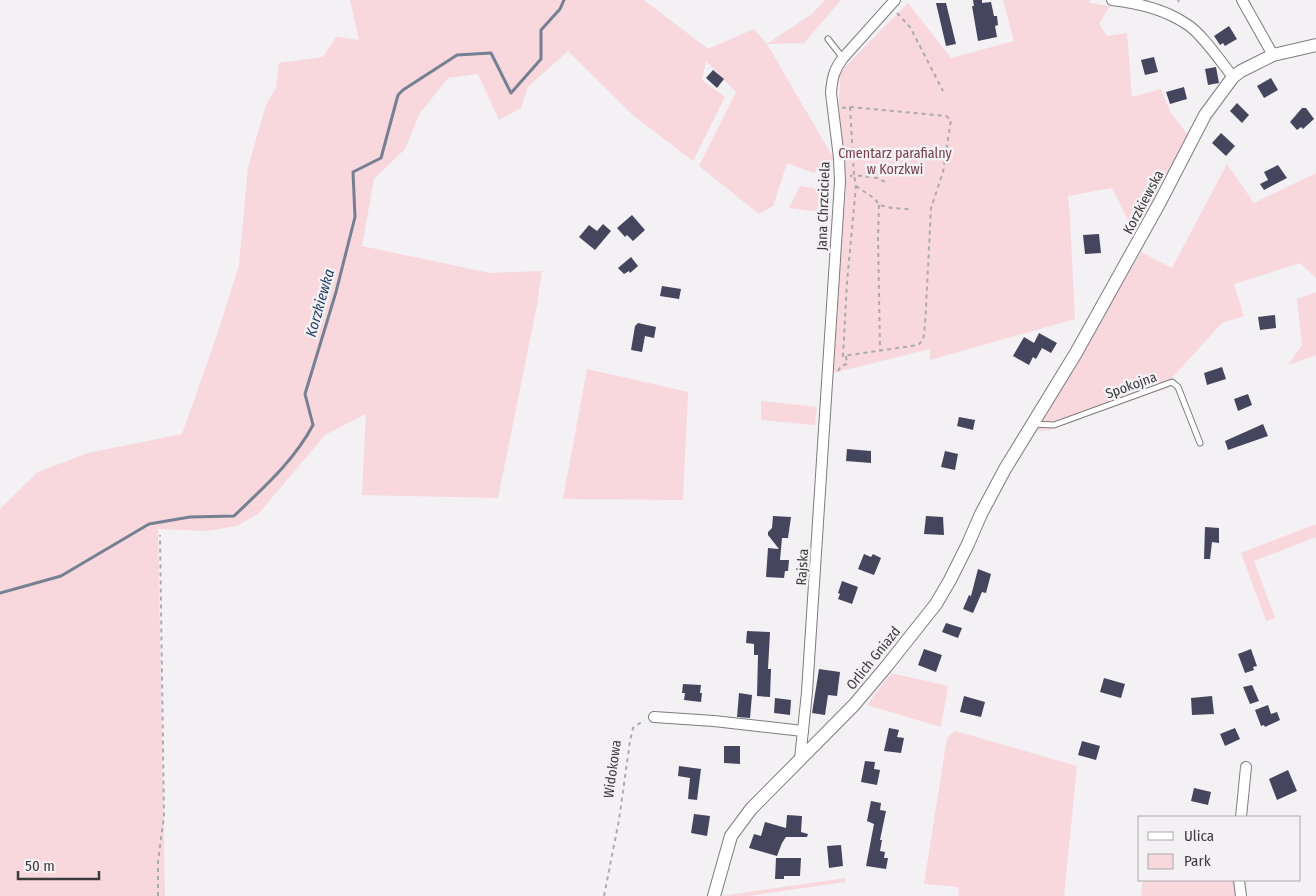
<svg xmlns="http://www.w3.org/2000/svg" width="1316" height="896" font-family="'Fira Sans Condensed',sans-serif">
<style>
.green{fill:#f8d7dd}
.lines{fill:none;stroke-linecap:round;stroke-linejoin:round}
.stream{stroke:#758192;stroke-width:3}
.building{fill:#45455e}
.service-casing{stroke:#7d7c7e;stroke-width:7}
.minor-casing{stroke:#7d7c7e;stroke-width:12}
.tertiary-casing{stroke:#7d7c7e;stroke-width:14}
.path{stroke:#abaaac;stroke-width:2;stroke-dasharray:4 4;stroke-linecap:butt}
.service{stroke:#fff;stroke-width:5}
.minor{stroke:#fff;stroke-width:10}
.tertiary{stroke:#fff;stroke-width:12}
.labels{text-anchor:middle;stroke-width:5;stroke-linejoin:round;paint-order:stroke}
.park-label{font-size:14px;fill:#75424e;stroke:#f3f1f4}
.street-label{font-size:14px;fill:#3c3c3d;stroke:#f3f1f4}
.water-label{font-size:15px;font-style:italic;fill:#284368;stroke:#f3f1f4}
</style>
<rect width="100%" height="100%" fill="#f3f1f4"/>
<g class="green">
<polygon points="350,0 644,0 708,49 754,29 767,44 812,14 825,0 841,0 804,43 767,44 834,159 814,173 787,163 773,206 759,214 699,166 736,92 706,61 702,80 725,97 693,161 634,116 568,51 528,87 521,108 499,120 478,74 448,78 420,113 405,149 374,179 362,246 490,273 542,271 537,305 498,498 362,495 366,414 325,435 259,513 237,526 207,531 158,529 165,896 0,896 0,509 38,472 88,453 182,434 217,335 239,265 248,167 266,105 276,88 279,63 323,57 336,37 359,40"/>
<polygon points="1003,0 1090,0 1089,3 1110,6 1099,24 1107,36 1127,33 1132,97 1161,89 1170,112 1188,135 1135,234 1112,188 1068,196 1070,219 1075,319 930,360 930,349 833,373 839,288 839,251 846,193 839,104 840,72 908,3 951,58 1014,41"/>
<polygon points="1227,164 1254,203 1316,173 1316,278 1300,263 1234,284 1244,316 1222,323 1170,380 1173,386 1050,430 1036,431 1141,252 1172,268"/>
<polygon points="800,186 818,189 823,197 824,206 813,211 789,208"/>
<polygon points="1316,292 1316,355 1288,365 1302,345 1297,299"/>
<polygon points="587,369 688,392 683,500 563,499"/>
<polygon points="761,401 817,407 815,425 761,420"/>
<polygon points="1316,524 1316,537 1254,561 1275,618 1266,621 1241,553"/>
<polygon points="891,673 948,686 941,727 867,705"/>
<polygon points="955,731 1077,766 1064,896 959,896 958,887 924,884 947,738"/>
<polygon points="846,878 845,882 749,896 721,896"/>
<polygon points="1143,880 1236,880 1238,896 1141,896"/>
</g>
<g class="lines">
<path class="stream" d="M0,593L61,576L149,524L190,517L234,516C263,488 294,461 313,425L305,394L336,292L355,217L353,172L381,158L398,95L403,90L457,55L491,53L511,93L541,59V30L560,9L564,0"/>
</g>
<g class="building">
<polygon points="973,0 982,0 982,3 991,2 994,16 997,16 998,25 995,26 997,37 978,41 972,6 974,6"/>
<polygon points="936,3 946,3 956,44 946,46"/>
<polygon points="1229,26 1237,39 1225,46 1223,43 1220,45 1214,36"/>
<polygon points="1154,57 1158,72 1145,75 1141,60"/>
<polygon points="1216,67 1219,83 1208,85 1205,69"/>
<polygon points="713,70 724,79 717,88 706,78"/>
<polygon points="1271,78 1278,90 1264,98 1257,86"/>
<polygon points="1184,87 1187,99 1170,104 1166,92"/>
<polygon points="1237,103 1249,115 1242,123 1230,111"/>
<polygon points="1302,108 1306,108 1314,119 1303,129 1301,127 1297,130 1290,122"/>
<polygon points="1221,133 1235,146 1226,156 1212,143"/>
<polygon points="1278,165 1287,178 1264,190 1260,184 1268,180 1264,172"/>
<polygon points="632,215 645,230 633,241 627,235 625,237 617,228"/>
<polygon points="603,224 611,231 595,250 579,237 589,225 597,231"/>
<polygon points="1099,234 1101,253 1085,254 1083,235"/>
<polygon points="631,257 638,266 630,273 629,271 624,274 618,268"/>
<polygon points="662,286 681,289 679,299 660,296"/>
<polygon points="1275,315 1276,328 1260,330 1258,317"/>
<polygon points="638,323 656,327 654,338 645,336 642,352 631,350 635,326"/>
<polygon points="1039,333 1057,343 1051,353 1042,348 1036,359 1033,357 1029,365 1013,356 1024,337 1034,343"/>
<polygon points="1222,367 1226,379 1207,385 1204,373"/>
<polygon points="1248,394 1252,405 1238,411 1234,399"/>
<polygon points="959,417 975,420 973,430 957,426"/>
<polygon points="1263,424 1268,436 1228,450 1225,441"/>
<polygon points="847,449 871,451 871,463 846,461"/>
<polygon points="945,451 958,454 955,470 941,467"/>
<polygon points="773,516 791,517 788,538 782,538 780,560 789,560 788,571 785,571 784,578 766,577 768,548 779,549 768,535 768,532 772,528"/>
<polygon points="926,516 943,517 944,535 924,534"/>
<polygon points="1205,527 1219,528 1219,543 1212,542 1210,559 1204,559"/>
<polygon points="864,554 871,557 873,554 881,558 874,575 858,569"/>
<polygon points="978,569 991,574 986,593 982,592 973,613 963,609 969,595 971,596"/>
<polygon points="842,581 858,587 852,604 838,599 840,594 838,593"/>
<polygon points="946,623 962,628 958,638 942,632"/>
<polygon points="747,631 770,632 768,669 771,669 770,697 757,696 758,655 754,655 754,644 746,643"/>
<polygon points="924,649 942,655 936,672 918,665"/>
<polygon points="1251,649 1257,666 1253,667 1254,670 1245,673 1238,654"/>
<polygon points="819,669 840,672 837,696 828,695 825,715 812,713"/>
<polygon points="1104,678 1125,684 1121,698 1100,692"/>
<polygon points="683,684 701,685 700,693 702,693 701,702 684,700 685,693 682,693"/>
<polygon points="1252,685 1259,701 1250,704 1243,687"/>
<polygon points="739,693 752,695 750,718 737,717"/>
<polygon points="964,696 985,702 981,717 960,712"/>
<polygon points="1212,696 1214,714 1192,715 1191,698"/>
<polygon points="775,698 791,700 790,715 774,713"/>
<polygon points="1268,705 1271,714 1277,712 1280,720 1265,727 1264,725 1261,726 1255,710"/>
<polygon points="889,728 899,730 897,737 904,738 901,753 884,751"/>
<polygon points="1235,728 1240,739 1225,746 1220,734"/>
<polygon points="1082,741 1100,746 1096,760 1078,755"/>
<polygon points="724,746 740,746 740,764 724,763"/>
<polygon points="865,761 875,762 874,769 880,770 877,785 861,782"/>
<polygon points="679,766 701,769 697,800 688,799 690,778 678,776"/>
<polygon points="1288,770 1297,791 1277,800 1269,779"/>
<polygon points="1194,788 1211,792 1208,805 1191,801"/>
<polygon points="871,801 881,803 880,810 886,811 880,840 882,840 880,851 885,852 884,858 888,858 886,869 866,866 874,824 867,821"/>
<polygon points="694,814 710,816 707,836 691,833"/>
<polygon points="787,815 802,816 801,832 808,834 807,837 786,837 782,843 777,856 749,848 754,834 761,836 765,822 786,828"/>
<polygon points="841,845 843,866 829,868 827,846"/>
<polygon points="776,858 801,858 800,876 784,876 784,879 775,879"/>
</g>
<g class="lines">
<defs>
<g id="service">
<polyline points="828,39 843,58"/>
<polyline points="1033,424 1054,425 1172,382 1178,387 1200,443"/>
</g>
<g id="minor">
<path d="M1112,0C1139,3 1165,9 1188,25C1203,35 1221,62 1233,77"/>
<polyline points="1242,0 1273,55"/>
<polyline points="654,717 714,721 803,731"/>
<path d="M800,759L807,692L840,182L839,158L831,93C832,79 834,69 843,58L895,0"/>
<polyline points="1241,817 1246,767"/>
<polyline points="1239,880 1241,896"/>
</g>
<polyline id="tertiary" points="714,896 731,836 751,809 854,705 886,667 936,604 950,580 968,544 981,514 1005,469 1076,353 1160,202 1205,115 1233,77 1241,71 1273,55 1316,45"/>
</defs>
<use href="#service" class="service-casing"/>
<use href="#minor" class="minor-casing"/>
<use href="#tertiary" class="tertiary-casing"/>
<g class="path">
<polyline points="1178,0 1179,2"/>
<polyline points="897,13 910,27 943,91"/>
<polyline points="850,107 854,175 877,178 885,182"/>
<polyline points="842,108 850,107 946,116 951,120 943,172 931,208 925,326 923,340 918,345 843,356 847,282 856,186 854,175 850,176"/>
<polyline points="856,186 875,199 879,205 892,208 909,209"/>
<polyline points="879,205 878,238 880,350"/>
<polyline points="838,371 841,366 847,364 846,356"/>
<polyline points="158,896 158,861 164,816 160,535"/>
<polyline points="604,896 619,820 630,741 633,728 644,720"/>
</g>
<use href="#service" class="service"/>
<use href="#minor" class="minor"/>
<use href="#tertiary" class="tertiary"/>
</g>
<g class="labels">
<g class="park-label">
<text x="895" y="158">Cmentarz parafialny<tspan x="895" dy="16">w Korzkwi</tspan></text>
</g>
<g class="street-label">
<text transform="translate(1143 202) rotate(-62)" y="5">Korzkiewska</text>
<text transform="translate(823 206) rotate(-88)" y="5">Jana Chrzciciela</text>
<text transform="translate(1131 385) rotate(-20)" y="5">Spokojna</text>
<text transform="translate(802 567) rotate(-86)" y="5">Rajska</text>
<text transform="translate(873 658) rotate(-51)" y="5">Orlich Gniazd</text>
<text transform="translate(612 769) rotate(-82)" y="5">Widokowa</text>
</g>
<g class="water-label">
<text transform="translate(320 303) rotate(-74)" y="5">Korzkiewka</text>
</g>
</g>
<rect x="1138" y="816" width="162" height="65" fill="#f3f1f4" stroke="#aaa9ab"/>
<rect x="1148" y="832" width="25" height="8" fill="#ffffff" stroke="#aaa9ab"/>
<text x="1184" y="841" font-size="15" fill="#3c3c3d">Ulica</text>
<rect x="1148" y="854" width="25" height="15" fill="#f8d7dd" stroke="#aaa9ab"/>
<text x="1184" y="866" font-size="15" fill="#3c3c3d">Park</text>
<path d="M18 871v8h81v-8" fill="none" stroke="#3c3c3d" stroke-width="2.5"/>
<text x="25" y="871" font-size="15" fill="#3c3c3d" stroke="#f3f1f4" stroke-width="4" paint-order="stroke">50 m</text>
</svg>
